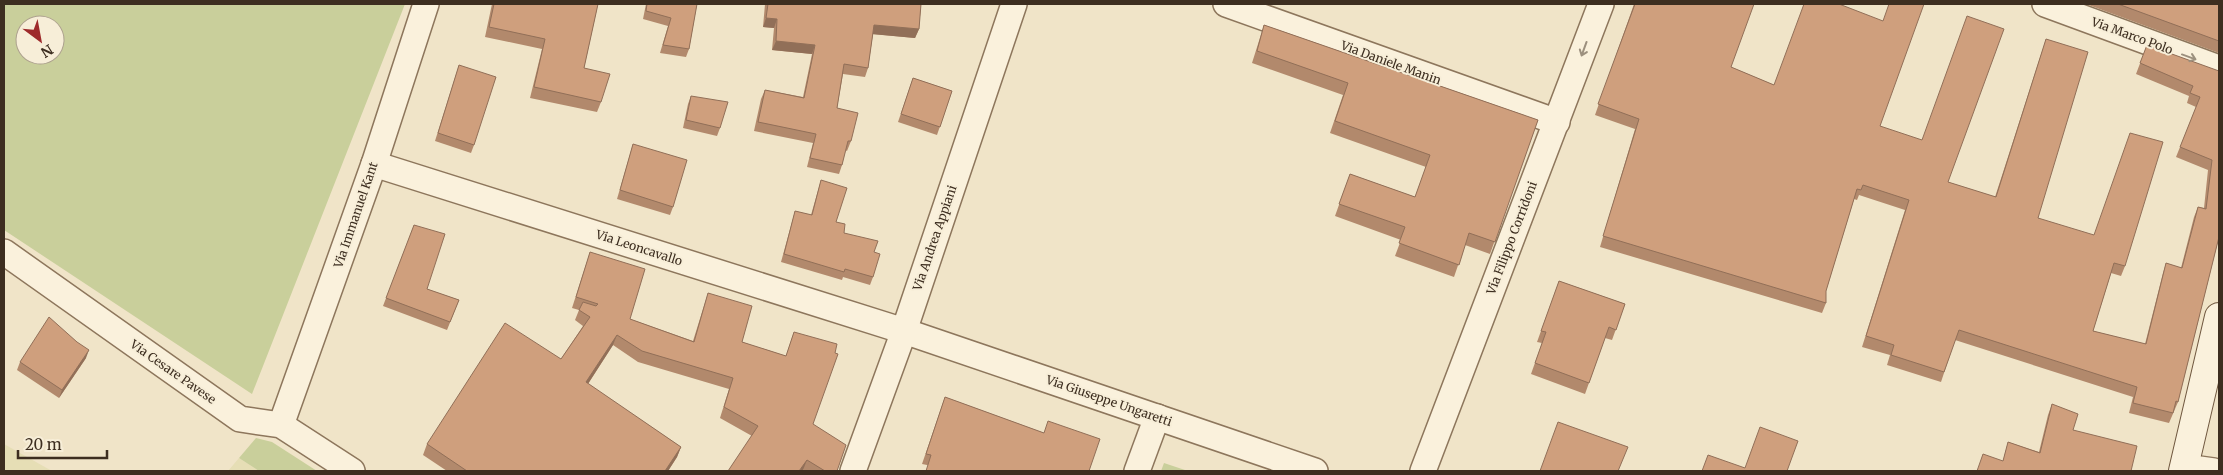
<svg xmlns="http://www.w3.org/2000/svg" width="2223" height="475" font-family="Merriweather,serif">
<style>
.farmland{fill:#e6deb5}
.green{fill:#c9cf9b;fill-rule:evenodd}
.lines{fill:none;stroke-linecap:round;stroke-linejoin:round}
.street-casing{stroke:#8d765c;stroke-width:28}
.secondary-casing{stroke:#6f573f;stroke-width:30}
.street{stroke:#faf1dc;stroke-width:25}
.secondary{stroke:#faf1dc;stroke-width:28}
.wall{fill:#b2896c}
.shaded-wall{fill:#916f58}
.building{fill:#cf9f7d;stroke:#916f58}
.oneway{stroke:#9c907e}
.labels{text-anchor:middle;stroke-width:4;stroke-linejoin:round;paint-order:stroke}
.street-label{font-size:12px;fill:#3d2e20;stroke:#f7eed8}
</style>
<rect width="100%" height="100%" fill="#f0e4c8"/>
<g class="farmland">
<polygon points="4,444 52,471 4,471"/>
<polygon points="239,458 259,471 228,471"/>
</g>
<g class="green">
<path d="M4,4H405L252,394L4,230ZM25,25H55V55H25Z"/>
<polygon points="256,438 272,442 317,471 259,471 239,458"/>
<polygon points="1164,463 1188,471 1161,471"/>
</g>
<g class="lines">
<defs>
<g id="street">
<polyline points="1226,4 1557,122"/>
<polyline points="2045,4 2219,68"/>
<polyline points="374,164 904,331 1315,471"/>
<polyline points="4,252 240,419 281,425 352,471"/>
<polyline points="281,425 374,164 426,4"/>
<polyline points="2185,467 2214,471"/>
<polyline points="853,471 904,331 1014,4"/>
<polyline points="1137,471 1157,417"/>
<polyline points="1423,471 1601,4"/>
</g>
<polyline id="secondary" points="2183,471 2219,317"/>
</defs>
<use href="#street" class="street-casing"/>
<use href="#secondary" class="secondary-casing"/>
<use href="#street" class="street"/>
<use href="#secondary" class="secondary"/>
</g>
<g class="wall">
<polygon points="492,4 598,4 584,68 601,102 597,112 530,98 542,49 485,37"/>
<polygon points="646,4 697,4 689,49 686,57 660,53 668,26 643,19"/>
<polygon points="765,4 921,4 919,29 915,38 873,34 868,68 865,77 843,74 837,108 851,141 847,151 845,150 842,165 839,174 807,167 813,143 754,131 761,99 765,90 803,97 812,54 772,50 774,28 763,27"/>
<polygon points="1634,4 1731,67 1774,85 1880,126 1948,182 1995,197 2046,39 2038,218 2125,266 2121,276 2111,273 2093,331 2145,344 2163,273 2166,263 2181,268 2194,217 2198,207 2204,208 2208,170 2176,157 2196,107 2187,103 2189,96 2136,74 2147,45 2218,71 2219,237 2178,402 2169,423 2129,413 2133,397 1955,340 1941,382 1887,365 1890,355 1862,347 1905,210 1859,195 1857,200 1854,199 1826,291 1826,303 1822,313 1600,247 1635,129 1595,115"/>
<polygon points="2086,4 2219,4 2219,53"/>
<polygon points="1264,25 1538,120 1490,254 1465,245 1454,277 1395,256 1401,240 1335,216 1350,174 1415,197 1426,167 1330,133 1343,95 1252,63"/>
<polygon points="459,65 474,145 471,153 435,141"/>
<polygon points="913,78 952,91 937,135 898,122"/>
<polygon points="691,96 720,128 717,136 683,128 688,104"/>
<polygon points="633,144 673,207 670,215 617,199"/>
<polygon points="821,180 836,222 844,233 874,252 873,277 870,285 843,277 842,280 781,262 795,211 811,215"/>
<polygon points="414,225 427,289 459,300 447,330 383,306"/>
<polygon points="590,252 630,319 693,341 708,293 742,342 786,356 794,332 813,424 837,471 805,471 752,436 720,418 729,389 638,362 613,345 588,384 681,447 677,457 668,471 447,471 423,455 427,444 561,359 583,326 575,320 579,310 572,308"/>
<polygon points="1559,281 1625,304 1612,340 1605,338 1585,394 1531,374 1542,343 1537,342"/>
<polygon points="86,358 59,398 17,370 20,362"/>
<polygon points="945,397 1044,433 1100,439 927,465 922,464"/>
<polygon points="2052,404 2073,430 2131,471 2003,461 2008,442 2039,452 2048,415"/>
</g>
<g class="shaded-wall">
<polygon points="766,18 777,19 774,28 763,27"/>
<polygon points="874,25 919,29 915,38 871,34"/>
<polygon points="776,41 815,45 812,54 772,50"/>
<polygon points="617,335 613,345 582,393 586,382"/>
<polygon points="89,350 86,358 59,398 62,390"/>
<polygon points="681,447 677,457 668,471 665,471"/>
<polygon points="807,460 803,470 802,471 799,471"/>
</g>
<g class="building">
<polygon points="494,4 598,4 584,68 610,74 601,102 534,87 545,39 489,27"/>
<polygon points="647,4 697,4 689,49 663,45 671,18 646,11"/>
<polygon points="768,4 921,4 919,29 874,25 868,68 844,64 837,108 858,113 851,141 848,141 842,165 810,158 816,134 758,122 765,90 804,98 815,45 776,41 777,19 766,18"/>
<polygon points="1635,4 1754,4 1731,67 1774,85 1804,4 1840,4 1839,4 1883,21 1889,4 1924,4 1880,126 1922,140 1967,16 2004,29 1948,182 1996,197 2046,39 2088,52 2038,218 2094,235 2130,133 2163,142 2125,266 2114,263 2093,331 2146,344 2166,263 2182,268 2198,207 2206,209 2212,160 2180,147 2200,97 2190,93 2193,86 2140,63 2147,45 2219,71 2219,237 2178,402 2176,401 2173,413 2133,403 2137,387 1959,330 1944,372 1891,355 1894,345 1866,336 1909,200 1863,185 1861,190 1857,189 1826,291 1826,303 1603,236 1639,119 1598,104"/>
<polygon points="2118,4 2219,4 2219,41"/>
<polygon points="1264,25 1538,120 1495,242 1469,233 1459,265 1399,243 1405,227 1339,204 1350,174 1415,197 1430,155 1335,121 1348,83 1257,51"/>
<polygon points="459,65 496,77 474,145 438,133"/>
<polygon points="913,78 952,91 940,127 901,114"/>
<polygon points="691,96 728,102 720,128 686,120"/>
<polygon points="633,144 687,160 673,207 620,190"/>
<polygon points="821,180 847,188 836,222 845,224 844,233 878,241 874,252 880,254 873,277 845,269 844,272 784,254 795,211 812,215"/>
<polygon points="414,225 445,234 427,289 459,300 450,322 386,298"/>
<polygon points="590,252 645,269 630,319 694,342 708,293 752,306 742,342 786,356 794,332 837,344 835,353 838,354 813,424 846,445 837,471 825,471 807,460 799,471 728,471 758,426 724,407 733,378 642,351 617,335 586,382 681,447 665,471 467,471 427,444 505,323 561,359 590,317 579,310 583,302 596,306 598,304 576,297"/>
<polygon points="1559,281 1625,304 1616,330 1609,327 1589,383 1535,363 1546,332 1541,331"/>
<polygon points="49,317 77,342 89,350 62,390 20,362"/>
<polygon points="945,397 1044,433 1048,421 1100,439 1089,471 926,471 931,455 926,454"/>
<polygon points="2052,404 2078,414 2073,430 2137,446 2131,471 1977,471 1983,454 2003,461 2008,442 2040,453"/>
<polygon points="1558,422 1628,447 1618,471 1540,471"/>
<polygon points="1760,427 1798,441 1787,471 1702,471 1708,455 1745,468"/>
</g>
<defs><path id="oneway-shaft" d="M-6 0H5M1.5-3L5.5 0L1.5 3" fill="none" stroke-width="1.6" stroke-linecap="round" stroke-linejoin="round" transform="scale(1.25)"/></defs>
<g class="oneway">
<use href="#oneway-shaft" transform="translate(1584 49) rotate(110)"/>
<use href="#oneway-shaft" transform="translate(2189 57) rotate(20)"/>
</g>
<g class="labels">
<g class="street-label">
<text transform="translate(2132 36) rotate(20)" y="4">Via Marco Polo</text>
<text transform="translate(1391 63) rotate(20)" y="4">Via Daniele Manin</text>
<text transform="translate(356 215) rotate(-71)" y="4">Via Immanuel Kant</text>
<text transform="translate(935 238) rotate(-71)" y="4">Via Andrea Appiani</text>
<text transform="translate(1512 238) rotate(-69)" y="4">Via Filippo Corridoni</text>
<text transform="translate(639 248) rotate(18)" y="4">Via Leoncavallo</text>
<text transform="translate(173 372) rotate(35)" y="4">Via Cesare Pavese</text>
<text transform="translate(1109 401) rotate(19)" y="4">Via Giuseppe Ungaretti</text>
</g>
</g>
<rect width="2223" height="475" fill="none" stroke="#3d2e20" stroke-width="10"/>
<g transform="translate(40 40) rotate(148)"><circle r="24" fill="#f7eed8" stroke="#ada18e"/>
<path d="M0-4L9 19L0 12L-9 19Z" fill="#9e2a2b"/>
<text y="-8" font-size="14" font-weight="bold" text-anchor="middle" fill="#3d2e20">N</text>
</g>
<path d="M18 450v8h89v-8" fill="none" stroke="#3d2e20" stroke-width="2.5"/>
<text x="25" y="450" font-size="15" fill="#3d2e20" stroke="#f7eed8" stroke-width="4" paint-order="stroke">20 m</text>
</svg>
